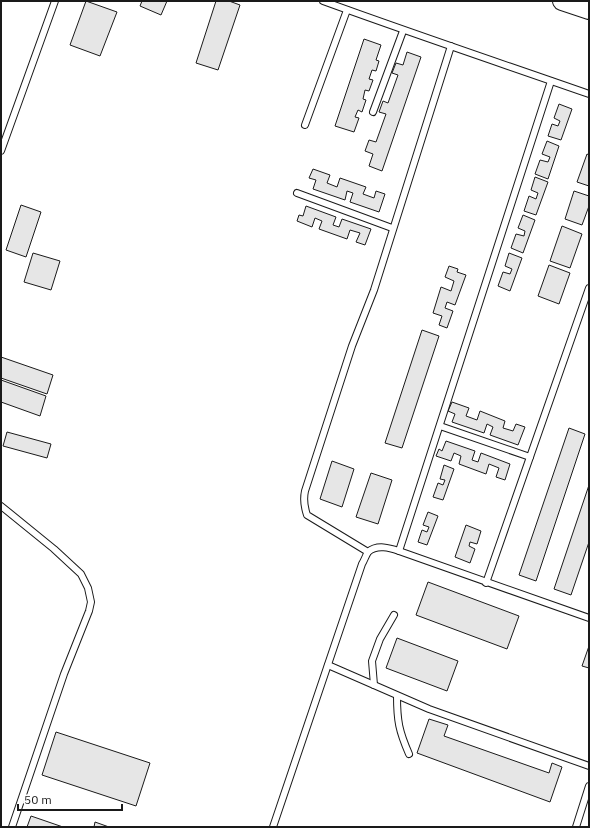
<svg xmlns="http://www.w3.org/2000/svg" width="590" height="828" font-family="'IBM Plex Sans',sans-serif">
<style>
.building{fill:#e6e6e6;stroke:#1a1a1a}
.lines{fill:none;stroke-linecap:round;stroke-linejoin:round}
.service-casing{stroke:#1a1a1a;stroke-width:8}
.secondary-casing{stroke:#1a1a1a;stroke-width:20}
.service{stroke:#fff;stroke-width:6}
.secondary{stroke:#fff;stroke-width:18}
</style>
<rect width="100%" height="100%" fill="#fff"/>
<g class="building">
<polygon points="86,1 117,12 100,56 70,45"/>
<polygon points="142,1 167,1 161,15 140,6"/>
<polygon points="216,1 229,1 240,5 218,70 196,63"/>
<polygon points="364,39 381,45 376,60 379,61 376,71 372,70 369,79 373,80 369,91 365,90 363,99 366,100 362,112 358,110 355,117 359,118 354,132 335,126"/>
<polygon points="407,52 421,57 382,171 369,166 373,154 365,151 369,140 376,142 386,114 379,112 383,101 388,103 398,75 392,73 396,63 403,65"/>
<polygon points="559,104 572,109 561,140 548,136 552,124 558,126 560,121 554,118"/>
<polygon points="547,141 559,146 548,179 535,174 540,160 548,162 550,157 542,154"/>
<polygon points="587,154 589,155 589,186 577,182"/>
<polygon points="313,169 330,175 327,183 337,187 340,178 366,187 363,194 374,198 376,191 385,194 379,212 350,202 353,193 347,191 345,200 313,189 316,180 309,178"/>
<polygon points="535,177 548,182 536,215 524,211 529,196 536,199 538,193 531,190"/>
<polygon points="574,191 589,196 589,206 582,225 565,219"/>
<polygon points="21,205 41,212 26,257 6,250"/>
<polygon points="306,206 336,217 333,225 339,227 342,219 371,229 365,245 356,242 360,233 350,230 347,239 319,229 322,221 315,218 312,227 297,221 299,215 303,216"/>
<polygon points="523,215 535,220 523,253 511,248 516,234 524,236 525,231 518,228"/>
<polygon points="562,226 582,234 570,268 550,261"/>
<polygon points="33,253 60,261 51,290 24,282"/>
<polygon points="509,253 522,258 510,291 498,286 503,272 510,274 512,269 505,266"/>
<polygon points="549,265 570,273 559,304 538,296"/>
<polygon points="449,266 458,269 457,272 466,275 455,305 447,302 445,308 453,311 447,328 439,325 442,316 433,313 441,287 451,291 454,281 445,277"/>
<polygon points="422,330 439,336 402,448 385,443"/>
<polygon points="1,357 53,375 47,394 1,378"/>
<polygon points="1,380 46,396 40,416 1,402"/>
<polygon points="452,402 469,408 466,416 477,420 480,411 505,421 503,428 513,431 516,424 525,427 518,445 490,435 493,427 487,424 484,433 452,422 455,414 448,411"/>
<polygon points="569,428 585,434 536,581 519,575"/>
<polygon points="7,432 51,444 47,458 3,446"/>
<polygon points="446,441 475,451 472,460 478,462 481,453 510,464 505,480 496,477 499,468 489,464 486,474 459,464 461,456 454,453 451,461 436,456 439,449 442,451"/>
<polygon points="332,461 354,469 342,507 320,499"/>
<polygon points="444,465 454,469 443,500 433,497 438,483 443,485 445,480 440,479"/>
<polygon points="371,473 392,480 378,524 356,517"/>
<polygon points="589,485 589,542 571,595 554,589"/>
<polygon points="428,512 438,516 427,545 418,542 422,530 427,532 429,527 423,525"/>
<polygon points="466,525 481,531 477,544 470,542 469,546 475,549 470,563 455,557"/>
<polygon points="428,582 519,616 507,649 416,615"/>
<polygon points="397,638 458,661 447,691 386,668"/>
<polygon points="589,646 589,668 582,666"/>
<polygon points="429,719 448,725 444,736 549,773 552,763 562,767 550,802 417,753"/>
<polygon points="56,732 150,763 136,806 42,775"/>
<polygon points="31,816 63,827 27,827"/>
<polygon points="95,822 109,827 94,827"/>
</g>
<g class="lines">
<defs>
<g id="service">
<path d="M323,1C411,33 500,63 589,94"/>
<polyline points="373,112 403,31"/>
<polyline points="305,125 347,10"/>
<polyline points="1,151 55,1"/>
<polyline points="297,193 392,228"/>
<polyline points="440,426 530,457"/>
<polyline points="1,506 54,549 81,574 88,588 91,602 89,611 64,674 12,827"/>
<polyline points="399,551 589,618"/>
<path d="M368,552L307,515C304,506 303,500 305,491L352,346L374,290L451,46"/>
<polyline points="486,583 589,288"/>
<polyline points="328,665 429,709 589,766"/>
<polyline points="374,685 372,661 380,639 394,615"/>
<path d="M397,696C397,721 399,731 409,754"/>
<path d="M273,827L362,564C364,561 366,555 368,552C377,544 390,548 399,551L551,81"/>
<polyline points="576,827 589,786"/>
</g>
<polyline id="secondary" points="562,1 589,10"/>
</defs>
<use href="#service" class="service-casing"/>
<use href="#secondary" class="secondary-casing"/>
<use href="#service" class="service"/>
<use href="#secondary" class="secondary"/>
</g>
<rect width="590" height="828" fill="none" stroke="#1a1a1a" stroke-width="4"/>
<path d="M18 804v6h104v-6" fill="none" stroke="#1a1a1a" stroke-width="2"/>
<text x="24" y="804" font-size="12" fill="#1a1a1a" stroke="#ffffff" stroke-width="3" paint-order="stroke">50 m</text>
</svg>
